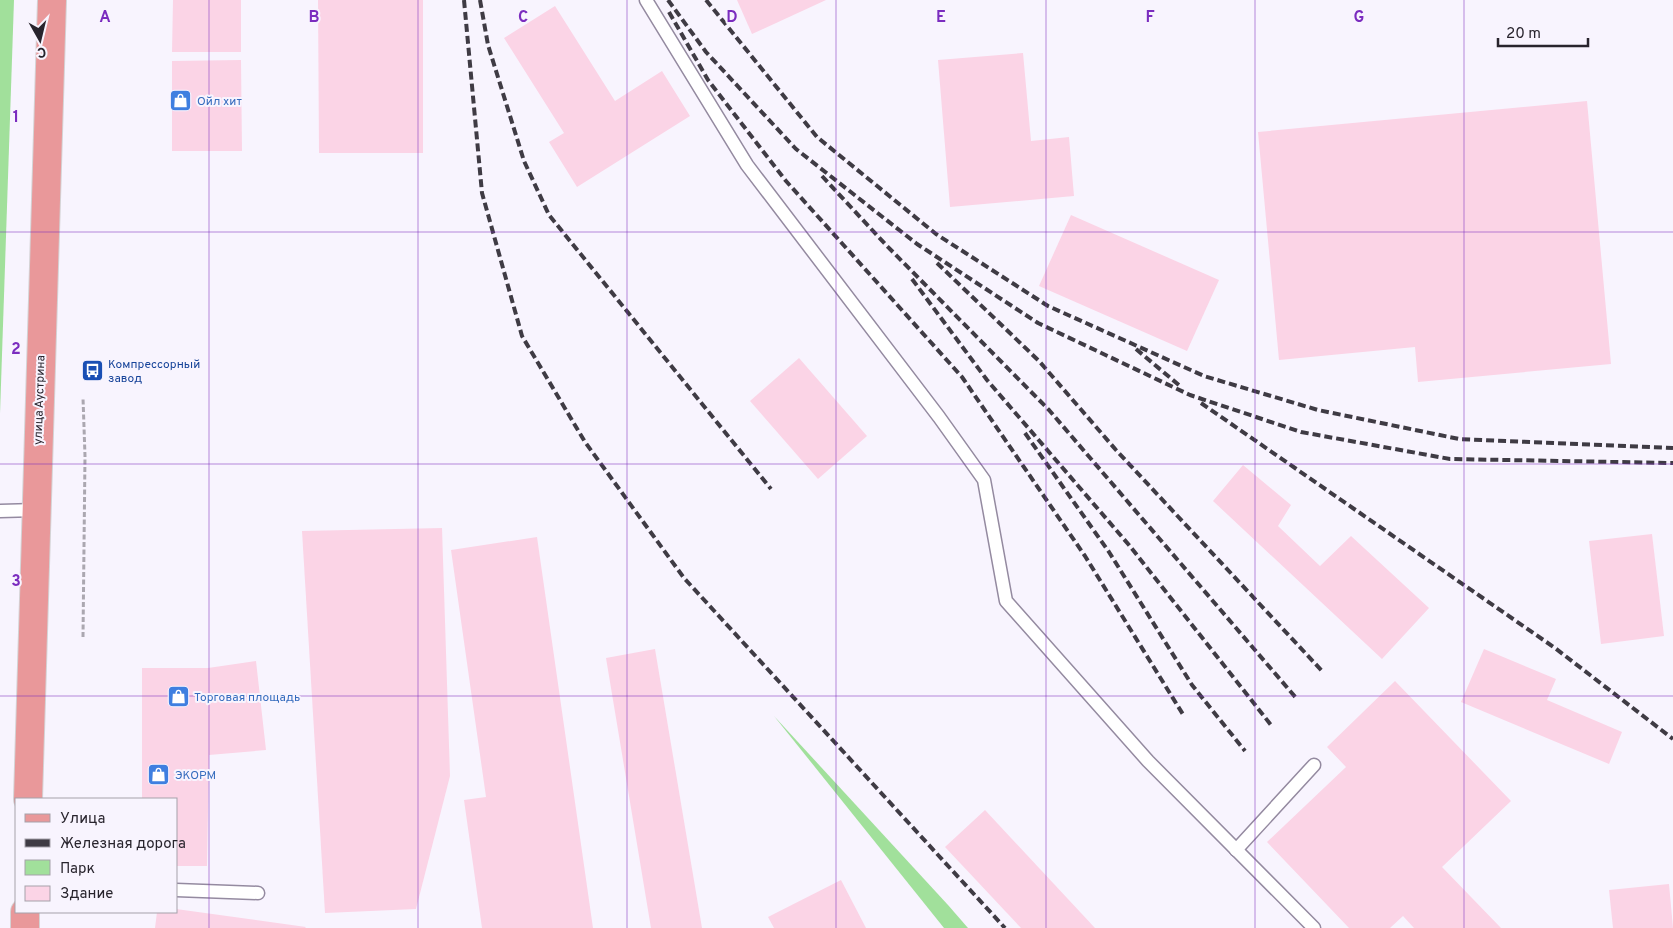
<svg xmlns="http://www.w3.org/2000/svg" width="1673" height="928" font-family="Overpass,sans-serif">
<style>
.green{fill:#a1e09b}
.building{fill:#fbd4e6}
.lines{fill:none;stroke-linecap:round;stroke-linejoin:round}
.service-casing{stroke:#948aa0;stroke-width:15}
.primary-casing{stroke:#d4d3d5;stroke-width:30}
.path{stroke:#aba7b0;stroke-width:3;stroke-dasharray:5 2.5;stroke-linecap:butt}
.service{stroke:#fff;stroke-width:12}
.primary{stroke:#e9989a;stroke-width:28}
.rail{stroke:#3f3b44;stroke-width:4;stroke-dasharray:8 4;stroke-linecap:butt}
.grid{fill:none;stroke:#7b2cbf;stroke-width:1;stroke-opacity:0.55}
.labels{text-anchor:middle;stroke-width:4;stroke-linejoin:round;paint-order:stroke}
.shop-label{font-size:12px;fill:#366cbe;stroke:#f8f4fe;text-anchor:start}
.transit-label{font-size:12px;fill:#164399;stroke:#f8f4fe;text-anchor:start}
.street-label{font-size:12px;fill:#28242d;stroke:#f8f4fe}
.grid-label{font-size:16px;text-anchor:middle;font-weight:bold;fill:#7b2cbf;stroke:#f8f4fe;stroke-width:4;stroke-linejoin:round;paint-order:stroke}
</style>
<rect width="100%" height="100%" fill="#f8f4fe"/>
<g class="green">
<polygon points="0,0 14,0 0,414"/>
<polygon points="774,716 948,905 968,928 944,928"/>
</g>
<g class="building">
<polygon points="173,0 241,0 241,52 172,52"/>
<polygon points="318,0 423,0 423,153 319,153"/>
<polygon points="737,0 826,0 752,34"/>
<polygon points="555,6 615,101 662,71 690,116 577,187 549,142 564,133 504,38"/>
<polygon points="1023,53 1031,141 1069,137 1074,196 950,207 938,60"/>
<polygon points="241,60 242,151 172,151 172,61"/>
<polygon points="1587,101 1611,364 1418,382 1415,347 1279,360 1258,132"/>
<polygon points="1071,215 1219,280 1187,351 1039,286"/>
<polygon points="799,358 867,436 818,479 750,401"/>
<polygon points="1243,465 1291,505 1278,526 1320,566 1351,536 1429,608 1382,659 1213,501"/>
<polygon points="442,528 450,776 416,909 325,913 302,531"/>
<polygon points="1652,534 1664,636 1601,644 1589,541"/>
<polygon points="537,537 593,928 482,928 464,800 486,797 451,550"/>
<polygon points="655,649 702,928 651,928 606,658"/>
<polygon points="1484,649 1556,679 1547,700 1622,732 1609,764 1461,702"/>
<polygon points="256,661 266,750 209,755 207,866 176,866 176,799 142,799 142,668 208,668"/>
<polygon points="1395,681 1511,801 1442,867 1501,928 1414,928 1403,916 1390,928 1349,928 1267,842 1346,767 1327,747"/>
<polygon points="985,810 1095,928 1021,928 945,847"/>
<polygon points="841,880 866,928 774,928 768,917"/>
<polygon points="1669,884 1673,928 1613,928 1609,890"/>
<polygon points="176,909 306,927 305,928 155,928 157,912 176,912"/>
</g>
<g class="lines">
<defs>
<g id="service">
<polyline points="646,0 747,165 939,417 984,480 1006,601 1148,761 1314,928"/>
<polyline points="0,511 36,510"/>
<polyline points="1236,850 1314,765"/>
<polyline points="176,890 258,893"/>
</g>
<g id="primary">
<polyline points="28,799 52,0"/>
<polyline points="25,928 25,912"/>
</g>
</defs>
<use href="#service" class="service-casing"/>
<use href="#primary" class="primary-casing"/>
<polyline class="path" points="83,637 85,456 83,398"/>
<use href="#service" class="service"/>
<use href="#primary" class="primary"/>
<g class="rail">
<polyline points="464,0 482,193 522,336 585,442 684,578 1005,928"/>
<polyline points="480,0 488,45 524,161 549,215 771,489"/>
<polyline points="668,0 706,52 796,149 917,244 1038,323 1190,395 1301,432 1450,459 1673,463"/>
<polyline points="706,0 817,137 936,234 1048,306 1204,376 1318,410 1459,439 1673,448"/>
<polyline points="669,12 708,80 786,181 962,377 1085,556 1184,716"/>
<polyline points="822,176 887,246 1049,410 1297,699"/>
<polyline points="937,263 1039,361 1116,450 1323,672"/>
<polyline points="912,279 987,380 1129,545 1271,725"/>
<polyline points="1136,349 1180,386"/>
<polyline points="1201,403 1555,648 1673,739"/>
<polyline points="1025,433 1109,552 1192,685 1245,751"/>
</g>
</g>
<path class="grid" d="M209,0V928M418,0V928M627,0V928M836,0V928M1046,0V928M1255,0V928M1464,0V928M0,232H1673M0,464H1673M0,696H1673"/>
<defs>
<symbol id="shop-square" viewBox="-11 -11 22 22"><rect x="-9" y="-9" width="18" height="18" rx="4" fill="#3f7fe0" stroke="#f8f4fe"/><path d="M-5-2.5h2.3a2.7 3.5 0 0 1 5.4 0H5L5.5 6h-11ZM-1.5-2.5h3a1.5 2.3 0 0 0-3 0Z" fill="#fff"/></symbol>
<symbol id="bus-square" viewBox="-11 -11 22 22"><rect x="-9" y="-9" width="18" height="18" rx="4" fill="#1a4fb4" stroke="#f8f4fe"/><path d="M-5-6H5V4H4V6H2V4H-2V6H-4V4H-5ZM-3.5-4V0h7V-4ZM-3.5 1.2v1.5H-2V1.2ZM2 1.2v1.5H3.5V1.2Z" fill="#fff"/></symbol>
</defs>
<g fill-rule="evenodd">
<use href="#shop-square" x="168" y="88" width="25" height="25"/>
<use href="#bus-square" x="80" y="358" width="25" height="25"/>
<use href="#shop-square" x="166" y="684" width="25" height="25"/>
<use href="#shop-square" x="146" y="762" width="25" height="25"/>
</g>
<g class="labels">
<g class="shop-label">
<text x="197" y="105">Ойл хит</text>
<text x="194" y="701">Торговая площадь</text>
<text x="175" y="779">ЭКОРМ</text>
</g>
<g class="transit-label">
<text x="108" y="368">Компрессорный<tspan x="108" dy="14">завод</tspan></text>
</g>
<g class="street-label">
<text transform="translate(39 400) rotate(-88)" y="4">улица Аустрина</text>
</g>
</g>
<g class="grid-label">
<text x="105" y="22">A</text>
<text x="314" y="22">B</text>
<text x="523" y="22">C</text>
<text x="732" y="22">D</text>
<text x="941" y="22">E</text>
<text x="1150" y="22">F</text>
<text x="1359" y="22">G</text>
<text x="16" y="122">1</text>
<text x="16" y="354">2</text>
<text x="16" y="586">3</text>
</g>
<rect x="15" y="798" width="162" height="115" fill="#f8f4fe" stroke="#a5a1aa"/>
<rect x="25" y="814" width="25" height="8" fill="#e9989a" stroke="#a5a1aa"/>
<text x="60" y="823" font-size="15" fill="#28242d">Улица</text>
<rect x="25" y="839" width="25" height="8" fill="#3f3b44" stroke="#a5a1aa"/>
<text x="60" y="848" font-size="15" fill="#28242d">Железная дорога</text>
<rect x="25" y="860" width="25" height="15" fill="#a1e09b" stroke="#a5a1aa"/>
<text x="60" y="873" font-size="15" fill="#28242d">Парк</text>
<rect x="25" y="886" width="25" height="15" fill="#fbd4e6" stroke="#a5a1aa"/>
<text x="60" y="898" font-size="15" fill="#28242d">Здание</text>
<g transform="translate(40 40) rotate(172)" stroke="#f8f4fe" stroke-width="4" paint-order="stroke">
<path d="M0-4L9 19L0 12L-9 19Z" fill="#28242d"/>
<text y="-8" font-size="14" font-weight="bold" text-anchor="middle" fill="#28242d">С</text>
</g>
<path d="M1498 38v8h90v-8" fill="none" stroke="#28242d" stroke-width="2.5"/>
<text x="1506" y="38" font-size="15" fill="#28242d" stroke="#f8f4fe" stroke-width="4" paint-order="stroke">20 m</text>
</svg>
